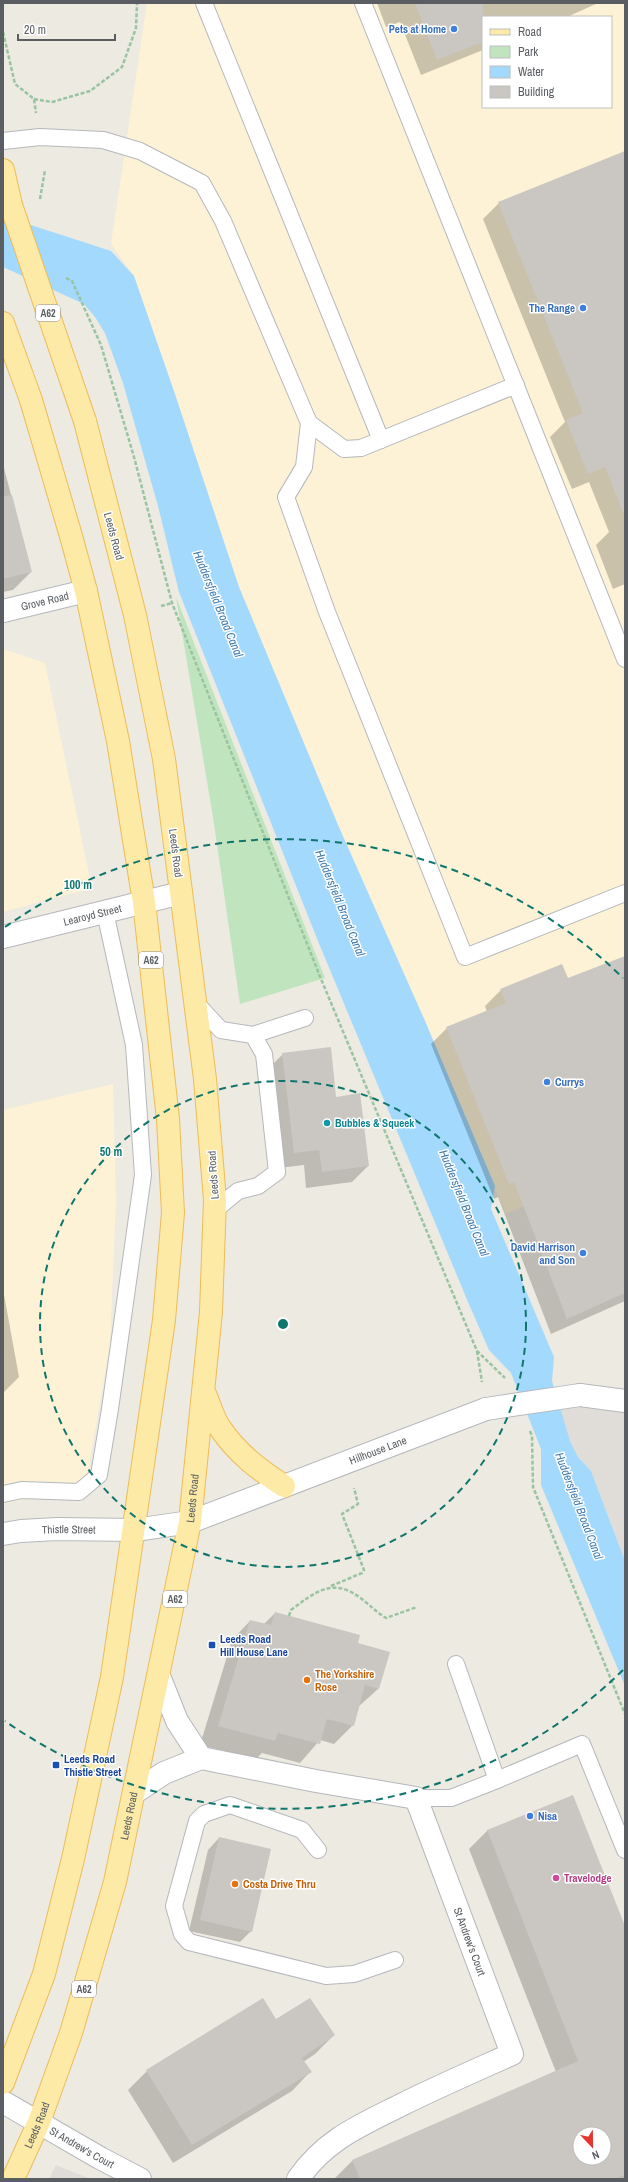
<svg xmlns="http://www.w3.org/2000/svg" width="628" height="2182" font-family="'Archivo Narrow',sans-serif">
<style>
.commercial{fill:#fdf2d6;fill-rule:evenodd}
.industrial{fill:#e0ddd9}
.green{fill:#c0e4be}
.water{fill:#a2d9fd}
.shadow{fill:#0003;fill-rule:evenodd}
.building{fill:#cac6c1;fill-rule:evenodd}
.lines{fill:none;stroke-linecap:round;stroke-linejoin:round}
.service-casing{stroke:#b4b8bc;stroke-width:18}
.minor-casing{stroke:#b4b8bc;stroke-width:24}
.tertiary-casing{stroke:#b4b8bc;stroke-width:24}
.primary-casing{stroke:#edbc5a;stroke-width:24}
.path{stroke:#98c4a2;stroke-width:2.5;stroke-dasharray:4 2;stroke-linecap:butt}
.service{stroke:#fff;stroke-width:16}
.minor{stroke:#fff;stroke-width:22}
.tertiary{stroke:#fff;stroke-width:22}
.primary{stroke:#fdeaa6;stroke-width:22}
.tertiary-bridge-casing{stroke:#b4b8bc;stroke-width:24;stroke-linecap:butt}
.primary-bridge-casing{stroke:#edbc5a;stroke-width:24;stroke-linecap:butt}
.tertiary-bridge{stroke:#fff;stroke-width:22}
.primary-bridge{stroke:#fdeaa6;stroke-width:22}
.ring{fill:none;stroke:#0f766e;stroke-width:2;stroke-dasharray:7 5}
.shop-dot{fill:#3f7fe0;stroke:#fff;stroke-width:1.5}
.culture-dot{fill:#0f9aa8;stroke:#fff;stroke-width:1.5}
.transit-dot{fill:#1a4fb4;stroke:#fff;stroke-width:1.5}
.food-dot{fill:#e8710a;stroke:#fff;stroke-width:1.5}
.hotel-dot{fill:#d1479c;stroke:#fff;stroke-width:1.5}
.labels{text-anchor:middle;stroke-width:3;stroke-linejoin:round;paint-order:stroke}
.shield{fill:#fff;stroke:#8c8e91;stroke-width:1}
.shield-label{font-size:10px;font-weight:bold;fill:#5a5e62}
.shop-label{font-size:11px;font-weight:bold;fill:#366cbe;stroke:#fff;text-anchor:end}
.street-label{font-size:11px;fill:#5a5e62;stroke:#fff}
.culture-label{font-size:11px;font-weight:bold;fill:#0d838f;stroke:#fff;text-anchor:start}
.transit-label{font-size:11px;font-weight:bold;fill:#164399;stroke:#fff;text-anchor:start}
.food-label{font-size:11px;font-weight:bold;fill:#c56008;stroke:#fff;text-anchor:start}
.hotel-label{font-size:11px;font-weight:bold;fill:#b23c85;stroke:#fff;text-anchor:start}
.water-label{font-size:12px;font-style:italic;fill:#407bae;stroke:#fff}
.centre{fill:#0f766e;stroke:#fff;stroke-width:2}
.ring-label{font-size:12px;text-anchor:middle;font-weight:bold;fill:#0f766e;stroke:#fff;stroke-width:3;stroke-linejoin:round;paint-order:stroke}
</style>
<rect width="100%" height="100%" fill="#edeae1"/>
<g class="commercial">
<path d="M147,3H625V1162L506,1214L425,1021L338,825L239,587L134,276L111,244ZM483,17H611V107H483Z"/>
<polygon points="3,649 45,663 92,888 3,912"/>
<polygon points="113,1084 116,1200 110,1345 84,1495 32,1498 3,1504 3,1110"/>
</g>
<g class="industrial">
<polygon points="590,1404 625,1409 625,1561 591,1471 578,1457 552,1405"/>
<polygon points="56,2165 91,2179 49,2179"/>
</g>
<polygon class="green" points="176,597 325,978 240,1004 213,817"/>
<polygon class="water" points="3,216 111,251 134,276 175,394 239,587 338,825 425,1021 495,1186 491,1209 554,1357 552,1381 570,1441 578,1457 591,1471 625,1561 625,1686 541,1485 541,1449 511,1373 489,1350 468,1302 318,941 179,592 158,506 123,383 105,333 95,317 84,304 3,267"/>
<g class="shadow">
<polygon points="377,3 598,3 567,17 483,17 483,50 421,75 400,22 386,27"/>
<polygon points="625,152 625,584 613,589 596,545 609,532 589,482 572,489 550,437 565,422 483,219 499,203"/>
<polygon points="3,464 31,572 13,590 3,592"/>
<polygon points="625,957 625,1301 551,1334 498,1197 494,1199 431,1044 447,1028 487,1012 485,1006 501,990 568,980"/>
<polygon points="283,1054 336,1098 368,1166 352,1182 306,1188 304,1165 279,1168 267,1070"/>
<polygon points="3,1289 19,1377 3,1393"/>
<polygon points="275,1613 357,1644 378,1689 358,1707 353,1725 334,1744 320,1740 300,1763 262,1753 256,1759 200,1745 232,1640 250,1621 264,1624"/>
<path d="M488,1830L625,1929V2179H334L352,2161L556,2072L469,1849ZM580,2134H604V2158H580Z"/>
<polygon points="219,1838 251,1931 240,1942 189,1931 208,1850"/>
<polygon points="276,2021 334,2035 315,2054 303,2062 310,2072 292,2091 173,2163 128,2090 147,2071"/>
</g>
<g class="building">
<polygon points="415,3 483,3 483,42 437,60"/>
<polygon points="625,151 625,515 624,515 605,467 588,474 566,420 583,413 498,202"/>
<polygon points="12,495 32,572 3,579 3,496"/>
<polygon points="625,956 625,1293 567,1319 514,1182 509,1184 446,1027 506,1003 500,989 562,964 568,978"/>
<polygon points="331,1047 336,1097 360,1093 369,1166 322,1172 319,1150 294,1153 282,1053"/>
<polygon points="275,1612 360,1635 358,1643 390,1652 379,1689 365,1685 354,1726 327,1719 320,1744 278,1733 275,1741 218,1726 250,1620 271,1625"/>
<path d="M573,1795L625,1926V2175L615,2179H360L352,2160L578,2061L487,1830ZM580,2134H604V2158H580Z"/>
<polygon points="219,1837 271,1849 252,1932 200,1920"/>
<polygon points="263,1998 276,2019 310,1998 335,2035 302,2058 312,2072 192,2145 146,2070"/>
</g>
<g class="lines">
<defs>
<g id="service">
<polyline points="204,3 381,440"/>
<polyline points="363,3 625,659"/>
<polyline points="3,141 40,137 103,140 140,151 202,183 223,221 309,423 304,467 286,497 327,612 465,957 625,893"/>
<polyline points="309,423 344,449 361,448 516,385"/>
<polyline points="195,1002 221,1030 253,1035 264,1054 277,1172 258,1186 238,1191 215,1210"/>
<polyline points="253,1035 305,1018"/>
<polyline points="3,1494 22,1490 79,1492 99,1475 110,1409 143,1175 134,1045 105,912"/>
<polyline points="497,1780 582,1744 625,1850"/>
<polyline points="416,1798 451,1798 497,1780 456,1664"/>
<polyline points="318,1850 302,1830 230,1805 204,1814 197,1821 174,1906 182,1934 189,1942 326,1976 354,1974 395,1960"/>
</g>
<g id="minor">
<path id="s1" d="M3,611L86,591"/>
<path id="s2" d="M3,937L181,893"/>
<polyline points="159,1676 177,1721 201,1758"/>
<path id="s3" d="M201,1758L316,1781L416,1798L512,2054C474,2071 437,2087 401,2105C359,2126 325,2140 298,2179"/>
<polyline points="134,1793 164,1773 201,1758"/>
<path id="s4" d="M3,2102L100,2158L140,2179"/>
</g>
<g id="tertiary">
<polyline points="580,1395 625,1401"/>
<path id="s5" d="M3,1534L21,1531L57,1529L135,1530L190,1522L486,1409"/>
</g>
<g id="primary">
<polyline points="3,170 11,205"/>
<polyline points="3,323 31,400 71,536 86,591 118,741 144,902 168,1119 173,1213 164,1320 112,1677 73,1859 44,1974 3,2083"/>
<path d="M205,1394C210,1405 213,1418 220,1428C237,1453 259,1470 284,1486"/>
<path id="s6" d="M13,2179L39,2122L71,2033L115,1882L190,1522L211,1312L215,1200L205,1079L164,759L135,615L85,421"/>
</g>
</defs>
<use href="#service" class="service-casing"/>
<use href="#minor" class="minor-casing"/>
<use href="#tertiary" class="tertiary-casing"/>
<use href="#primary" class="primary-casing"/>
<g class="path">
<polyline points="3,32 15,84 34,99 36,113"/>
<polyline points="34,99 52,102 90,91 122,67 136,28 137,3"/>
<polyline points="40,199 45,170"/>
<polyline points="66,278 72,281 101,345 134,457 172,603 321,979 477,1351 505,1378"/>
<polyline points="161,606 172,603"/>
<polyline points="477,1351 482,1382"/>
<polyline points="530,1431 532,1436 533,1487 625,1714"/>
<polyline points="331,1586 362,1573 364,1570 342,1514 358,1504 354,1488"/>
<path d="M289,1616L291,1610C314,1593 332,1577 359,1597C369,1604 376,1612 386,1618L417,1607"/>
</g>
<use href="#service" class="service"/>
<use href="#minor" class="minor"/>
<use href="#tertiary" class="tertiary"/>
<use href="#primary" class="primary"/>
<defs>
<polyline id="tertiary-bridge" points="486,1409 580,1395"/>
<polyline id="primary-bridge" points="11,205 85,421"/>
</defs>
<use href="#tertiary-bridge" class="tertiary-bridge-casing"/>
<use href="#primary-bridge" class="primary-bridge-casing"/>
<use href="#tertiary-bridge" class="tertiary-bridge"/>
<use href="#primary-bridge" class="primary-bridge"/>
</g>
<g class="ring">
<circle cx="283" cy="1324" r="243"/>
<path d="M623 1670A485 485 0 0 1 5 1721M5 927A485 485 0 0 1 623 978"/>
</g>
<g class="shop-dot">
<circle cx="454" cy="29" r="4"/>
<circle cx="583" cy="308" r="4"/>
<circle cx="547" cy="1082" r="4"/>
<circle cx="583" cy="1253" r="4"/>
<circle cx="530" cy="1816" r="4"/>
</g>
<circle class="culture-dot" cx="327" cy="1123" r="4"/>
<g class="transit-dot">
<rect x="208" y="1641" width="8" height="8" rx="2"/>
<rect x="52" y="1761" width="8" height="8" rx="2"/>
</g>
<g class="food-dot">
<circle cx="307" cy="1680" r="4"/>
<circle cx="235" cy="1884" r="4"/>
</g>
<circle class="hotel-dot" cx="556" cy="1878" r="4"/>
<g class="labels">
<g class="shield">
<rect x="36" y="305" width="24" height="16" rx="3"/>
<rect x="139" y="952" width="24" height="16" rx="3"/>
<rect x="163" y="1591" width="24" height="16" rx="3"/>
<rect x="72" y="1981" width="24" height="16" rx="3"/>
</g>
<g class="shield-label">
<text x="48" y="317">A62</text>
<text x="151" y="964">A62</text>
<text x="175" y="1603">A62</text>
<text x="84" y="1993">A62</text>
</g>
<g class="shop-label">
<text x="446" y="33">Pets at Home</text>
<text x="575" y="312">The Range</text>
<text x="555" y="1086" text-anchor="start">Currys</text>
<text x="575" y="1251">David Harrison<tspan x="575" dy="13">and Son</tspan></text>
<text x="538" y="1820" text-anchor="start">Nisa</text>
</g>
<g class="street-label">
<text transform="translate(114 536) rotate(75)" y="4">Leeds Road</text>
<text dy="4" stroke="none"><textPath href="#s1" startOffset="43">Grove Road</textPath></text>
<text transform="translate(176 853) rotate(83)" y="4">Leeds Road</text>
<text dy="4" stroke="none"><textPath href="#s2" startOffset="92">Learoyd Street</textPath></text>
<text transform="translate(213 1175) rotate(-94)" y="4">Leeds Road</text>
<text dy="4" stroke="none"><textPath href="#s5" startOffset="389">Hillhouse Lane</textPath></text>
<text dy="4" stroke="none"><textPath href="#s6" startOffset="706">Leeds Road</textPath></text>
<text dy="4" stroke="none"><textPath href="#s5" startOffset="66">Thistle Street</textPath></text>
<text dy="4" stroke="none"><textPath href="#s6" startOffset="382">Leeds Road</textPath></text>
<text dy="4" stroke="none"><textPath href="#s3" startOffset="372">St Andrew's Court</textPath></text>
<text dy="4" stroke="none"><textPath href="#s6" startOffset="59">Leeds Road</textPath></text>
<text dy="4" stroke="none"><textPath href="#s4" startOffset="91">St Andrew's Court</textPath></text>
</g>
<g class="culture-label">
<text x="335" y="1127">Bubbles &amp; Squeek</text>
</g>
<g class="transit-label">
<text x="220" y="1643">Leeds Road<tspan x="220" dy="13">Hill House Lane</tspan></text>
<text x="64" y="1763">Leeds Road<tspan x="64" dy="13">Thistle Street</tspan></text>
</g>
<g class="food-label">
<text x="315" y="1678">The Yorkshire<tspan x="315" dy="13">Rose</tspan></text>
<text x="243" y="1888">Costa Drive Thru</text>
</g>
<g class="hotel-label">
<text x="564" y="1882">Travelodge</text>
</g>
<g class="water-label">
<text transform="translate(218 604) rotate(68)" y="4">Huddersfield Broad Canal</text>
<text transform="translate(340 903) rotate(68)" y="4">Huddersfield Broad Canal</text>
<text transform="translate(464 1203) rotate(68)" y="4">Huddersfield Broad Canal</text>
<text transform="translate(579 1506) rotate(69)" y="4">Huddersfield Broad Canal</text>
</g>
</g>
<circle cx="283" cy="1324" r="6" class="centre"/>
<g class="ring-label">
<text x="78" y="889">100 m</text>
<text x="111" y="1156">50 m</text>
</g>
<rect width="628" height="2182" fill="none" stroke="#5a5e62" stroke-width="8"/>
<rect x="482" y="16" width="130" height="92" fill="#ffffff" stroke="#bdbfc0"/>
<rect x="490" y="29" width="20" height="6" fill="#fdeaa6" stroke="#bdbfc0"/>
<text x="518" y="36" font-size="12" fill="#5a5e62">Road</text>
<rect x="490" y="46" width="20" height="12" fill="#c0e4be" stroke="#bdbfc0"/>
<text x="518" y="56" font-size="12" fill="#5a5e62">Park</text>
<rect x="490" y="66" width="20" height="12" fill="#a2d9fd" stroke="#bdbfc0"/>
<text x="518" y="76" font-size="12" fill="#5a5e62">Water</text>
<rect x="490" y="86" width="20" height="12" fill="#cac6c1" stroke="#bdbfc0"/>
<text x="518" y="96" font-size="12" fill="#5a5e62">Building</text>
<g transform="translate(592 2146) rotate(158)"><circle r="19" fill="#ffffff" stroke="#bdbfc0"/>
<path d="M0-3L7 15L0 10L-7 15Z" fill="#e43530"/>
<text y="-6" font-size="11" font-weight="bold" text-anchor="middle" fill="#5a5e62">N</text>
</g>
<path d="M18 34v6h97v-6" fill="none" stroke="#5a5e62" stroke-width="2"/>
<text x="24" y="34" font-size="12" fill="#5a5e62" stroke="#ffffff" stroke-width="3" paint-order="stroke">20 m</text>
</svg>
